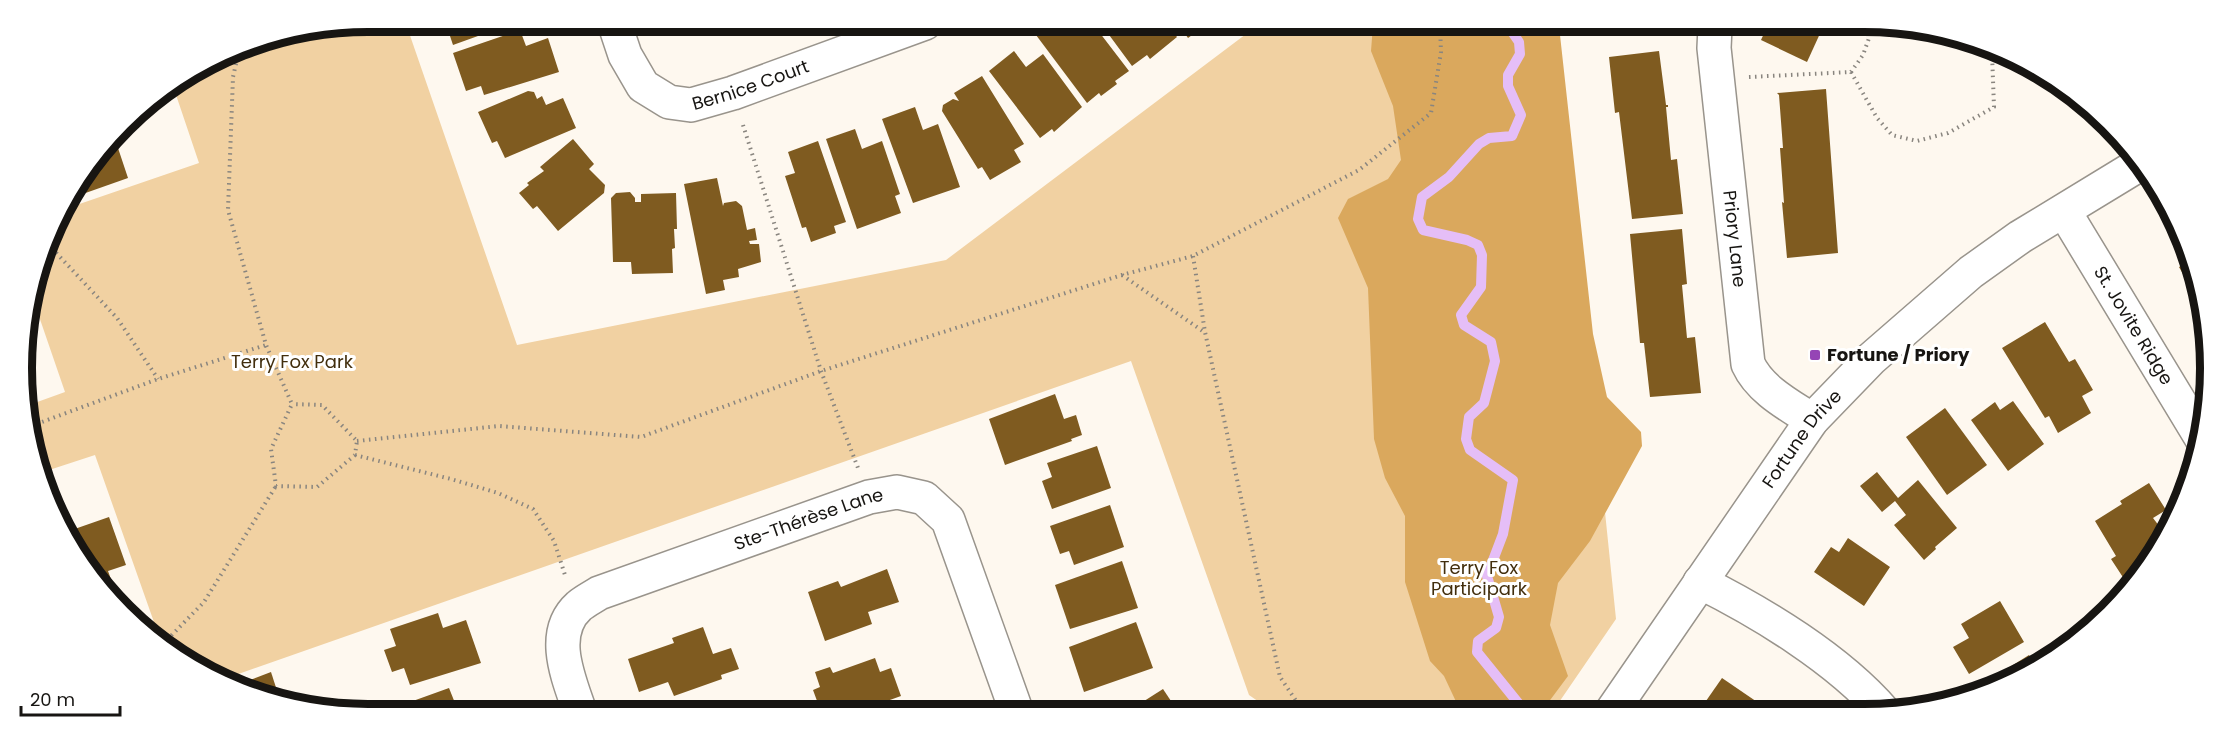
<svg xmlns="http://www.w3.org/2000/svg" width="2231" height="736" font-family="Poppins,sans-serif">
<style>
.green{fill:#f1d1a2}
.forest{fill:#daa85d}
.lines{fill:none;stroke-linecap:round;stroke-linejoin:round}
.stream{stroke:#e5bef7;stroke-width:10}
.building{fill:#7f5b20}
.street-casing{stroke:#99948c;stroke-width:36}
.path{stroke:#89857f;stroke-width:4;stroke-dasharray:1.5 4.5;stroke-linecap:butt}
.street{stroke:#fff;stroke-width:33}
.poi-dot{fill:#9545b5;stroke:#fff;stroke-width:2}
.labels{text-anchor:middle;stroke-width:6;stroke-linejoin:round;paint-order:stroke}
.street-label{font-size:18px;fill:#171512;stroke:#fff}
.poi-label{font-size:18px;font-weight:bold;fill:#171512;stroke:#fff;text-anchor:start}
.park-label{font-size:18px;fill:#422e0d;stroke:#fff}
.rim{fill:none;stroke:#171512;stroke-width:8}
</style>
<rect width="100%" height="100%" fill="#fef8ef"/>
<polygon class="green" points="368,21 405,21 517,345 946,260 1258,25 1555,26 1616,619 1553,711 1272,711 1249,695 1131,361 227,678 176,657 161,642 95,455 40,473 33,457 29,405 65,392 32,296 59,211 199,163 173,86 236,47"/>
<polygon class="forest" points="1373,25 1559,26 1593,334 1607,397 1641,432 1642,446 1590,541 1558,583 1550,625 1568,676 1542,711 1463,711 1459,708 1444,676 1430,661 1405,582 1405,516 1385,478 1374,439 1368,288 1338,218 1348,199 1388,179 1401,160 1393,106 1371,51"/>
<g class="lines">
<polyline class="stream" points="1508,26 1519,42 1520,54 1508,75 1508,86 1521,115 1512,136 1489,138 1479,144 1449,177 1422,197 1418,219 1423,230 1467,240 1478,245 1482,255 1481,287 1461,315 1464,325 1491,342 1495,361 1484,403 1469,417 1466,439 1470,450 1513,480 1503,534 1487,576 1499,617 1496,628 1478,641 1477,652 1519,704"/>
</g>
<g class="building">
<polygon points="445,21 517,22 453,45"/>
<polygon points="706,22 730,23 709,30"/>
<polygon points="1051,24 1068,24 1074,32 1085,24 1093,24 1129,71 1115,81 1117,84 1101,96 1099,93 1087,103 1036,35"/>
<polygon points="1101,24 1167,24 1177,37 1150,59 1147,55 1132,66"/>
<polygon points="1178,24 1206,25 1188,38"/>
<polygon points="1767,27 1823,27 1807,62 1761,40"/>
<polygon points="520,30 526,46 548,38 559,72 484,95 481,86 466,91 453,53"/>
<polygon points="1014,51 1026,67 1043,54 1082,107 1054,132 1052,129 1040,138 989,71"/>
<polygon points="1659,51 1666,105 1668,105 1668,107 1666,107 1671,160 1677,159 1683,214 1632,219 1619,112 1615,113 1609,57"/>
<polygon points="982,76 1024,144 1014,150 1021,162 990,180 982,167 978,169 942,111 943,105 953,99 959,101 954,93"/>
<polygon points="1826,89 1838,253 1787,258 1782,202 1784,203 1780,148 1783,148 1779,95 1777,93"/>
<polygon points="528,91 534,92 537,99 542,96 546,105 563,98 576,128 505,158 497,141 492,143 478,112"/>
<polygon points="915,107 923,130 938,124 960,187 913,203 882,119"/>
<polygon points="855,129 862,149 882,141 900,194 895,196 901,213 857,229 826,139"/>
<polygon points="115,139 128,178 77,196 75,190"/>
<polygon points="573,139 594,164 589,169 605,185 604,193 558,231 537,206 533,209 519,193 529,185 527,183 544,171 540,167"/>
<polygon points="818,141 846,222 834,226 836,233 811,242 806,227 802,228 785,176 795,173 788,152"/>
<polygon points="717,178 723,206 724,203 736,201 742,206 747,230 755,228 757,240 749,241 750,244 759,244 761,262 738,269 739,277 723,280 725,290 706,294 684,184"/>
<polygon points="630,192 635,198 635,202 641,202 641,194 676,193 677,229 674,229 675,248 672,249 673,273 632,274 631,262 613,262 611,198 616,193"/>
<polygon points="1682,229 1687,284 1682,285 1687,338 1695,337 1701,393 1650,397 1644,343 1640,343 1630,234"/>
<polygon points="2188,262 2203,301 2203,309 2179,267"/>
<polygon points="2045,322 2069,362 2075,359 2093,390 2082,396 2091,413 2058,433 2049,416 2045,418 2002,348"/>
<polygon points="1055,394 1064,419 1076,415 1082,435 1071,439 1072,441 1005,465 989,419"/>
<polygon points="2013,401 2044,444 2008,471 1971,420 1995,402 2000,410"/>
<polygon points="1945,408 1987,465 1947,495 1906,437"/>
<polygon points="1097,446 1111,488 1052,509 1042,481 1052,477 1047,463"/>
<polygon points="1877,472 1898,498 1918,480 1957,528 1935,547 1936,549 1924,560 1894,525 1906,515 1895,501 1882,512 1860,486"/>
<polygon points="2149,483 2166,510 2153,518 2166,535 2164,541 2128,585 2111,559 2116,556 2095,521 2122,504 2120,501"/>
<polygon points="1110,505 1124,547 1074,565 1069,551 1060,554 1050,526"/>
<polygon points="109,517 126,565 108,571 116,593 113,594 80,561 66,532"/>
<polygon points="1848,538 1890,567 1864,606 1814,572 1831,547 1839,552"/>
<polygon points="1122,561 1138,608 1070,629 1055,585"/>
<polygon points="887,569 899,602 868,612 872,624 825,641 808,592 838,581 841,587"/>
<polygon points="2000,601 2024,642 1969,674 1953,647 1969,638 1961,624"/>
<polygon points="438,613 443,628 466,620 481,663 410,685 404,668 392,672 384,650 396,646 390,629"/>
<polygon points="1136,622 1153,668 1084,692 1069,647"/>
<polygon points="703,627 713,654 731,648 739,669 721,675 722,679 674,696 668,682 639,692 628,659 674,643 672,638"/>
<polygon points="2029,655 2036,666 2016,679 1967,694"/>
<polygon points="875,658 880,672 891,668 901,696 862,710 820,709 813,690 820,687 815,672 830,667 833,673"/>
<polygon points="271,672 280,700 240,684"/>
<polygon points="1722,678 1763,706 1759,712 1699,711"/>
<polygon points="449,688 455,703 464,700 467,709 400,708 399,706"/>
<polygon points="1163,689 1177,710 1130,710"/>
</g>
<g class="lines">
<defs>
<g id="street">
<path id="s1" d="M614,22L625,55L643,86L669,102L691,105L733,93L925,23"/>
<path id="s2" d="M1715,27L1714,48L1748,364C1760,390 1789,405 1812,420"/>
<path id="s3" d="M2064,211L2202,439"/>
<path d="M1700,582C1762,613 1838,659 1884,712"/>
<path id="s4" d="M579,709C568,677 549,633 579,606C585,601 593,597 599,593L869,497L897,492L924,498L948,520L1016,710"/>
<path id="s5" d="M1612,711L1812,420L1871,359L1971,272L2020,237L2140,164"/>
</g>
</defs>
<use href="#street" class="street-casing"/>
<g class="path">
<polyline points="240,46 233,77 228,210 266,345 292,404 271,449 276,486 317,487 355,455 357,441 322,405 292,404"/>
<polyline points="1851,72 1877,118 1892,135 1917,141 1948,133 1994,107 1992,53"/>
<polyline points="1749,77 1851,72 1863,55 1873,27"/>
<polyline points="743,125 821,371 858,468"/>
<polyline points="48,244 117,318 158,379"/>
<polyline points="1193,256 1205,332 1280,677 1303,711"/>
<polyline points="1122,275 1204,332"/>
<polyline points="31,426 158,379 266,345"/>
<polyline points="357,441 499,426 641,437 821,371 1122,275 1193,256 1359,170 1431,113 1441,52 1440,26"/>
<polyline points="355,455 451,479 498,493 533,509 554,541 565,575"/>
<polyline points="163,644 204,602 276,486"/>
</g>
<use href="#street" class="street"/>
</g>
<rect class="poi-dot" x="1809" y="349" width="12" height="12" rx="3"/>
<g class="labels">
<g class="street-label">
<text dy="6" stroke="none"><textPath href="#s1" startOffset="186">Bernice Court</textPath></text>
<text dy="6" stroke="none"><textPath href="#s2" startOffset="213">Priory Lane</textPath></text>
<text dy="6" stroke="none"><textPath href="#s3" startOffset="134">St. Jovite Ridge</textPath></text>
<text dy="6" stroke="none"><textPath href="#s5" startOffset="332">Fortune Drive</textPath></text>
<text dy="6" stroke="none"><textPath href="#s4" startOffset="356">Ste-Thérèse Lane</textPath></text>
</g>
<g class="poi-label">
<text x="1827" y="361">Fortune / Priory</text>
</g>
<g class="park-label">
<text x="292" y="368">Terry Fox Park</text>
<text x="1479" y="574">Terry Fox<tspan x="1479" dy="21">Participark</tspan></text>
</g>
</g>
<path d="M0 0H2231V736H0ZM368 32H1864A336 336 0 0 1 2200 368V368A336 336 0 0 1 1864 704H368A336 336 0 0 1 32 368V368A336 336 0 0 1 368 32Z" fill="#fff" fill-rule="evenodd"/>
<path class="rim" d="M368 32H1864A336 336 0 0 1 2200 368V368A336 336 0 0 1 1864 704H368A336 336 0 0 1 32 368V368A336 336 0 0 1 368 32Z"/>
<path d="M21 706v9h99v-9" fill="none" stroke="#171512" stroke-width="3"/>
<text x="30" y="706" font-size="18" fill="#171512" stroke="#ffffff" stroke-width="4.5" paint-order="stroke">20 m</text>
</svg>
